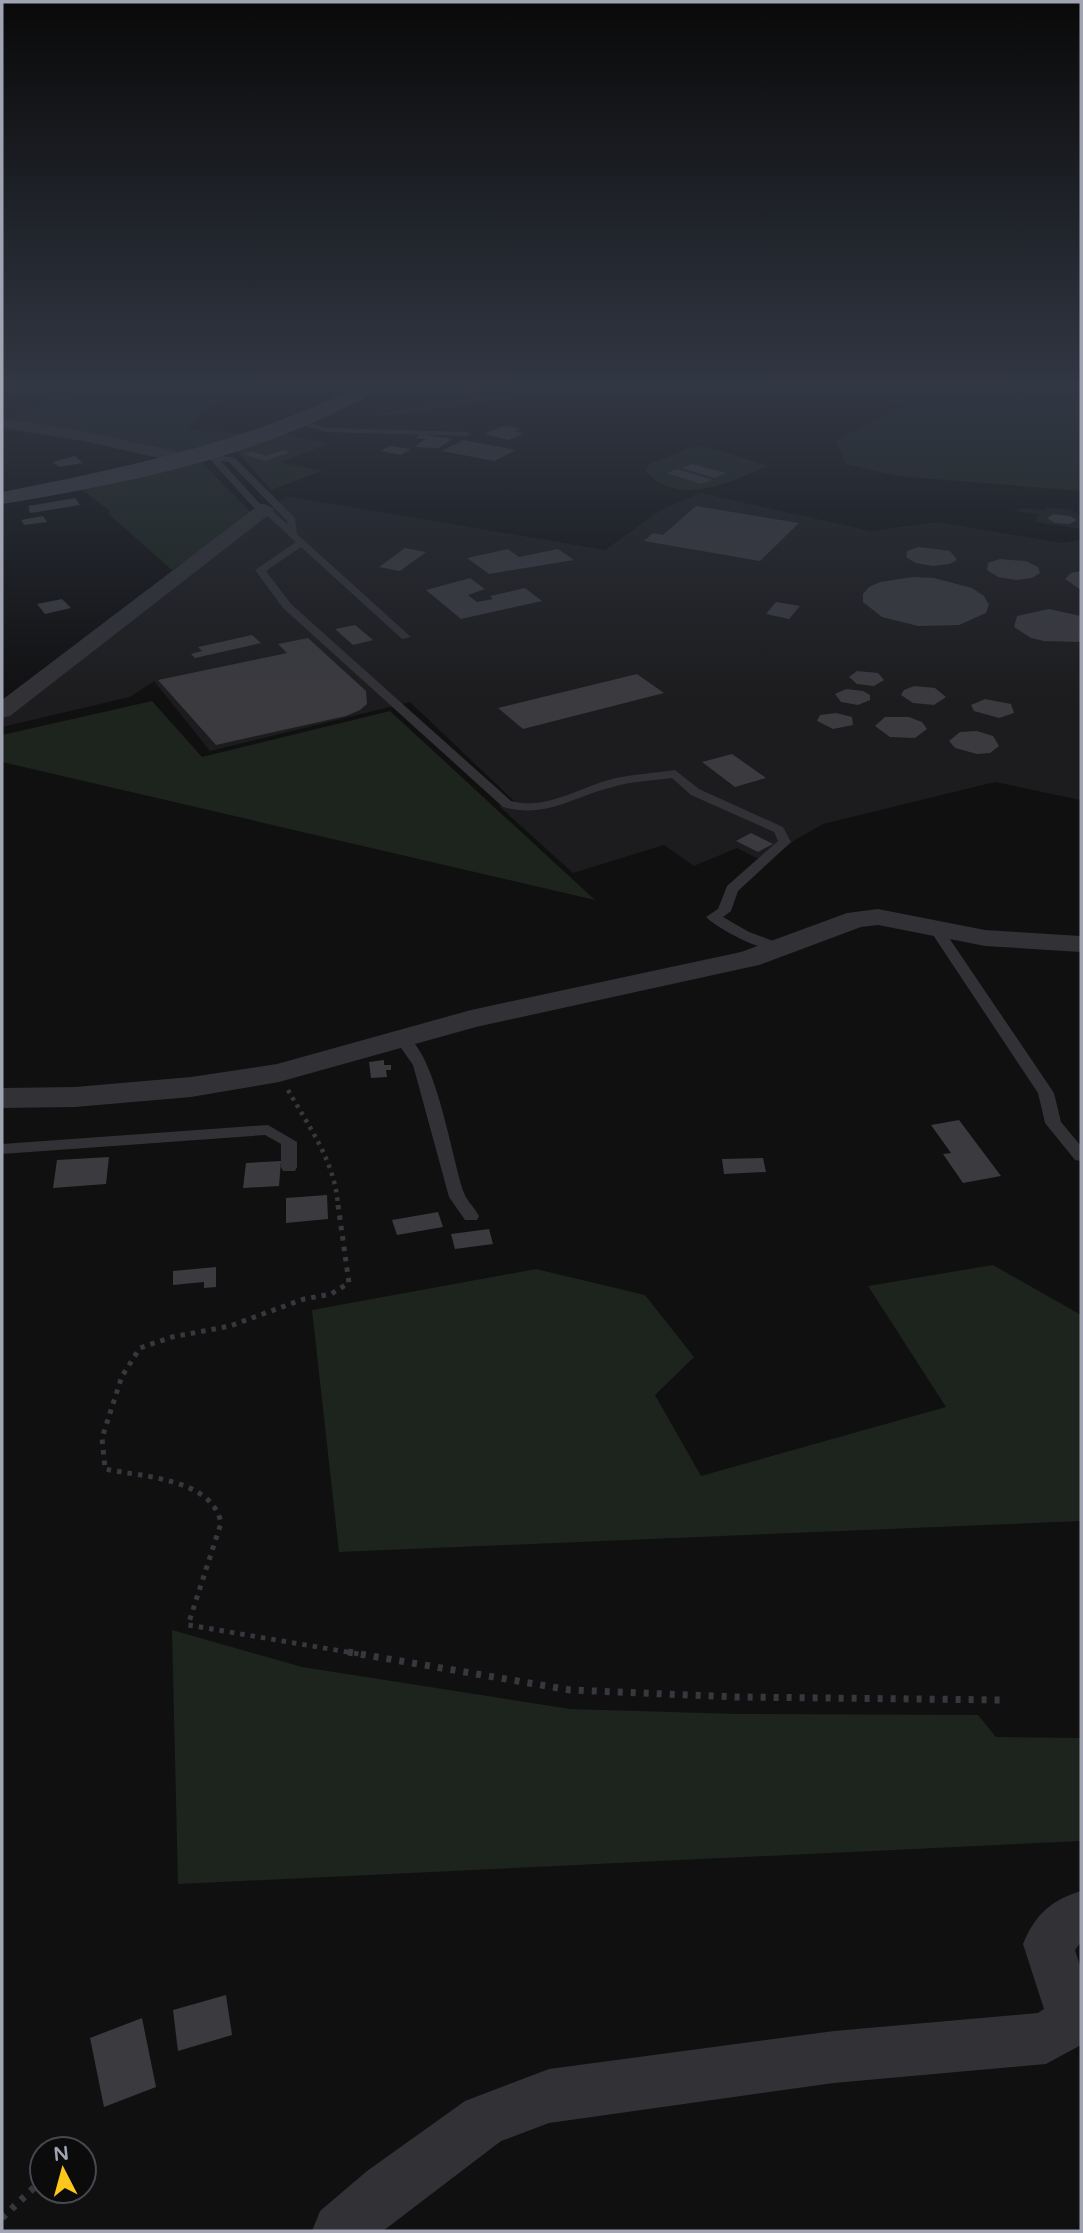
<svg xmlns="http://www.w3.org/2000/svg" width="1083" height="2233" font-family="'Varela Round',sans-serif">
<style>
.built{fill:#1c1c1e}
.green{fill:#1c241d}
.building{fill:#3a3a3f}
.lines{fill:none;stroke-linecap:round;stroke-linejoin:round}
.path-far3{stroke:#36383d;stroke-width:2.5;stroke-dasharray:2 2.5;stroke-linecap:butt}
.path-far2{stroke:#36383d;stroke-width:4.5;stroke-dasharray:3.5 5;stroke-linecap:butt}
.path-far1{stroke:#36383d;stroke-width:5;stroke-dasharray:4.5 6;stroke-linecap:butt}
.path{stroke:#36383d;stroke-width:7;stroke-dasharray:5 8;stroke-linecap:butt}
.lane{fill:#313136;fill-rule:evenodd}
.street{fill:#313136;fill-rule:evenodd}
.secondary{fill:#3e4047;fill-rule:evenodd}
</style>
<rect width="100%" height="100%" fill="#101011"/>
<g class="built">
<polygon points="700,493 871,531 938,522 1061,543 1081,540 1081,800 995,782 823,824 795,840 767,863 737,848 694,866 664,845 573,873 499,806 515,802 410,702 210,751 154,681 130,697 2,727 2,719 286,496 605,550 661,510"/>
<polygon points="1046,507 1072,510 1081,516 1081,529 1035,522 1039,514 1013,511 1023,508 1044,510"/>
</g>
<g class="green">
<polygon points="73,389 232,389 186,429 255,434 188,454 10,419"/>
<polygon points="881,389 1081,389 1081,491 897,476 846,464 836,441 901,406"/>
<polygon points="286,434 329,444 280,462 322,471 271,490 236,450"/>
<path d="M695,446L716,449L768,466C731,482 678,508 645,471L649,464Z"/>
<polygon points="199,460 254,515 172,570 112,517 108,513 110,511 77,486"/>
<polygon points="152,701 202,757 390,711 595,900 2,762 2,735"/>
<polygon points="993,1265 1081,1315 1081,1521 339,1552 312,1310 536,1269 645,1295 694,1357 655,1395 701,1476 946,1407 868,1286"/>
<polygon points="172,1630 302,1667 570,1709 737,1714 978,1715 996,1737 1081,1738 1081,1841 178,1884"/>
</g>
<g class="building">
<polygon points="503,426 515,427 519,429 514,431 523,433 509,440 484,434"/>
<polygon points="420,435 432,436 452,439 439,448 414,447 426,439 416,438"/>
<polygon points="463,440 516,450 494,461 442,451"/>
<polygon points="390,446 411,449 401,455 380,451"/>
<polygon points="283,450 290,452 265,461 243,454 251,451 266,456"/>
<polygon points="75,456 83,463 59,467 53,462"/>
<polygon points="692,464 726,473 715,478 681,468"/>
<polygon points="677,469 712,480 701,484 666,473"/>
<polygon points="75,498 80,505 31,513 28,509 30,509 28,506"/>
<polygon points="696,506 799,523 760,561 644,541 653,533 663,535"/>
<polygon points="1053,514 1070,516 1077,520 1070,524 1055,523 1047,518"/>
<polygon points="43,516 47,522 24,525 21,520"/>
<polygon points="919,547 950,551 957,560 949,564 933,566 916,563 906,557 907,551"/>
<polygon points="405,548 426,552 400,571 379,567"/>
<polygon points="508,549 519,557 558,549 574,560 489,574 467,558"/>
<polygon points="1000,559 1026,561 1038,567 1040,573 1032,578 1016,580 998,577 987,570 988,563"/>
<polygon points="1081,571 1081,590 1065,579 1071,573"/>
<polygon points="913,577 934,578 972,588 984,596 989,605 986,613 959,625 918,626 882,617 863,602 863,594 869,587 880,582"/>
<polygon points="470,578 485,589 468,595 477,602 493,599 490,596 525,588 542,601 461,619 426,590"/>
<polygon points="62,599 71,608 45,614 37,604"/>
<polygon points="776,602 800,606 789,619 766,614"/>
<polygon points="1049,609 1081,616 1081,642 1044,641 1031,638 1014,627 1017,616"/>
<polygon points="355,625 373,640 353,645 335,629"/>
<polygon points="252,635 261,643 195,658 191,654 202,651 198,647"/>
<polygon points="308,638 366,691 367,704 360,710 346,716 216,745 158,680 287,653 278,644"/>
<polygon points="857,671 878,673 884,680 874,686 857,684 849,677"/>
<polygon points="637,674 664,693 523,729 498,708"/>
<polygon points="914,686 935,688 946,697 934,705 913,703 901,695 904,690"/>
<polygon points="846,689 863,691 870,695 870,700 858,705 841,702 835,694"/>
<polygon points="985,699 1011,704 1014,713 999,718 974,711 971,705"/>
<polygon points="836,713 852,717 853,725 833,729 817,721 820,715"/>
<polygon points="885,717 909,717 922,722 927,729 915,738 890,737 875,726"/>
<polygon points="977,731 993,736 999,746 990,753 977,754 955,748 949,741 960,732"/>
<polygon points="732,754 766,778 735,787 702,762"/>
<polygon points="751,833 773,844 758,852 736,841"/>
<polygon points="384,1060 384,1065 391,1065 391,1070 386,1070 387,1077 371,1078 369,1062"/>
<polygon points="959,1120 1001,1176 963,1183 943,1154 951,1153 931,1125"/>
<polygon points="109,1157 106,1184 53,1188 57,1160"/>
<polygon points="763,1158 766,1172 724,1174 722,1159"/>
<polygon points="281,1161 279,1186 243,1188 246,1163"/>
<polygon points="327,1195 328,1219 286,1223 286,1198"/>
<polygon points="438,1212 443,1227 397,1235 392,1220"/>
<polygon points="489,1229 493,1244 455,1249 451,1234"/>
<polygon points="216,1267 216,1287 204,1288 204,1282 173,1285 173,1271"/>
<polygon points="226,1995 232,2035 178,2051 173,2010"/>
<polygon points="142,2018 156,2087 104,2107 90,2038"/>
</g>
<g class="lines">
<polyline class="path-far3" points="381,415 498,397 649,389"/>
<path class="path-far2" d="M288,1090C309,1127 336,1163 338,1207"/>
<path class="path-far1" d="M338,1205L349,1283L331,1294L304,1299L230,1326L172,1337L140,1348L122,1376L102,1438L105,1469C142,1477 212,1478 221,1523L188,1625L359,1654"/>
<g class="path">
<polyline points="348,1652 570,1690 737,1697 1004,1700"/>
<polyline points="2,2218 42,2180"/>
</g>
<g class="lane">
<polygon points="302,420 327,428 467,432 471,434 467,436 326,432 299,424"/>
<path d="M209,450L215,455L235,458L295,518L297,534L411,637L402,639L301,547L266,571L291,604L511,801C547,811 581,786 616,778C635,774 655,773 675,770L699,789L783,827L791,842L738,891L731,911L723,917L749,932L784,945L786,948L784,951C766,954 719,930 706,917L718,909L727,886L778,841L774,832L691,795L672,778C653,781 632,781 613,787C572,797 546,819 503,807L283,608L255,570L296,542L262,511L254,508L206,455L205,453ZM221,461L229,462L287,521L288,525L268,507L260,504Z"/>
<polygon points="936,925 941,926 1054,1093 1061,1122 1081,1146 1081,1161 1075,1160 1045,1123 1038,1093 929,929"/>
<path d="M401,1034C435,1042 452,1161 464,1193C467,1201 475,1208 479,1216L477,1220H465L449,1197L413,1065L394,1038Z"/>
<polygon points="268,1125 297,1142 297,1167 295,1171 283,1171 281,1167 281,1144 265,1135 2,1154 2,1144"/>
</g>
<g class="street">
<polygon points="2,418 83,431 192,455 194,459 186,464 83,441 2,428"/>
<polygon points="265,504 274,509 271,513 10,716 2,718 2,700 259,505"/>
<polygon points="878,909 985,930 1081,936 1081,952 985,946 878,925 861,927 759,965 476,1027 279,1082 191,1097 75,1107 2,1108 2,1088 75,1087 191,1077 277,1064 471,1010 741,952 847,913"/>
<path d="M1081,1891V1942L1075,1950L1081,1969V2045L1046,2064L834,2083L549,2123L501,2141L383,2231H312L320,2211L367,2171L465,2101L549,2069L834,2031L1038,2013L1044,2009L1023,1944C1035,1915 1051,1900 1081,1891Z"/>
</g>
<path class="secondary" d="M352,389H375C369,398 354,402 344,408C239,461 117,485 2,504V492C123,468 241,444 352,389Z"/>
</g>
<linearGradient id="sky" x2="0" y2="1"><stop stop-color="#090909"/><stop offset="0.55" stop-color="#313743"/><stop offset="1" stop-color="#313743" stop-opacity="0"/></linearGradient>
<rect width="1083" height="701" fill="url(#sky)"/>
<rect width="1083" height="2233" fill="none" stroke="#a0a4b3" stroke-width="7"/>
<g transform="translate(63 2170) rotate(354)"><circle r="33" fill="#0b0b0c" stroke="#47484f" stroke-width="2"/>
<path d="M0-5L12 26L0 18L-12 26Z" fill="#fdc71c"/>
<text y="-10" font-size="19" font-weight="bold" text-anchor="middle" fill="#a0a4b3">N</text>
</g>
</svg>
